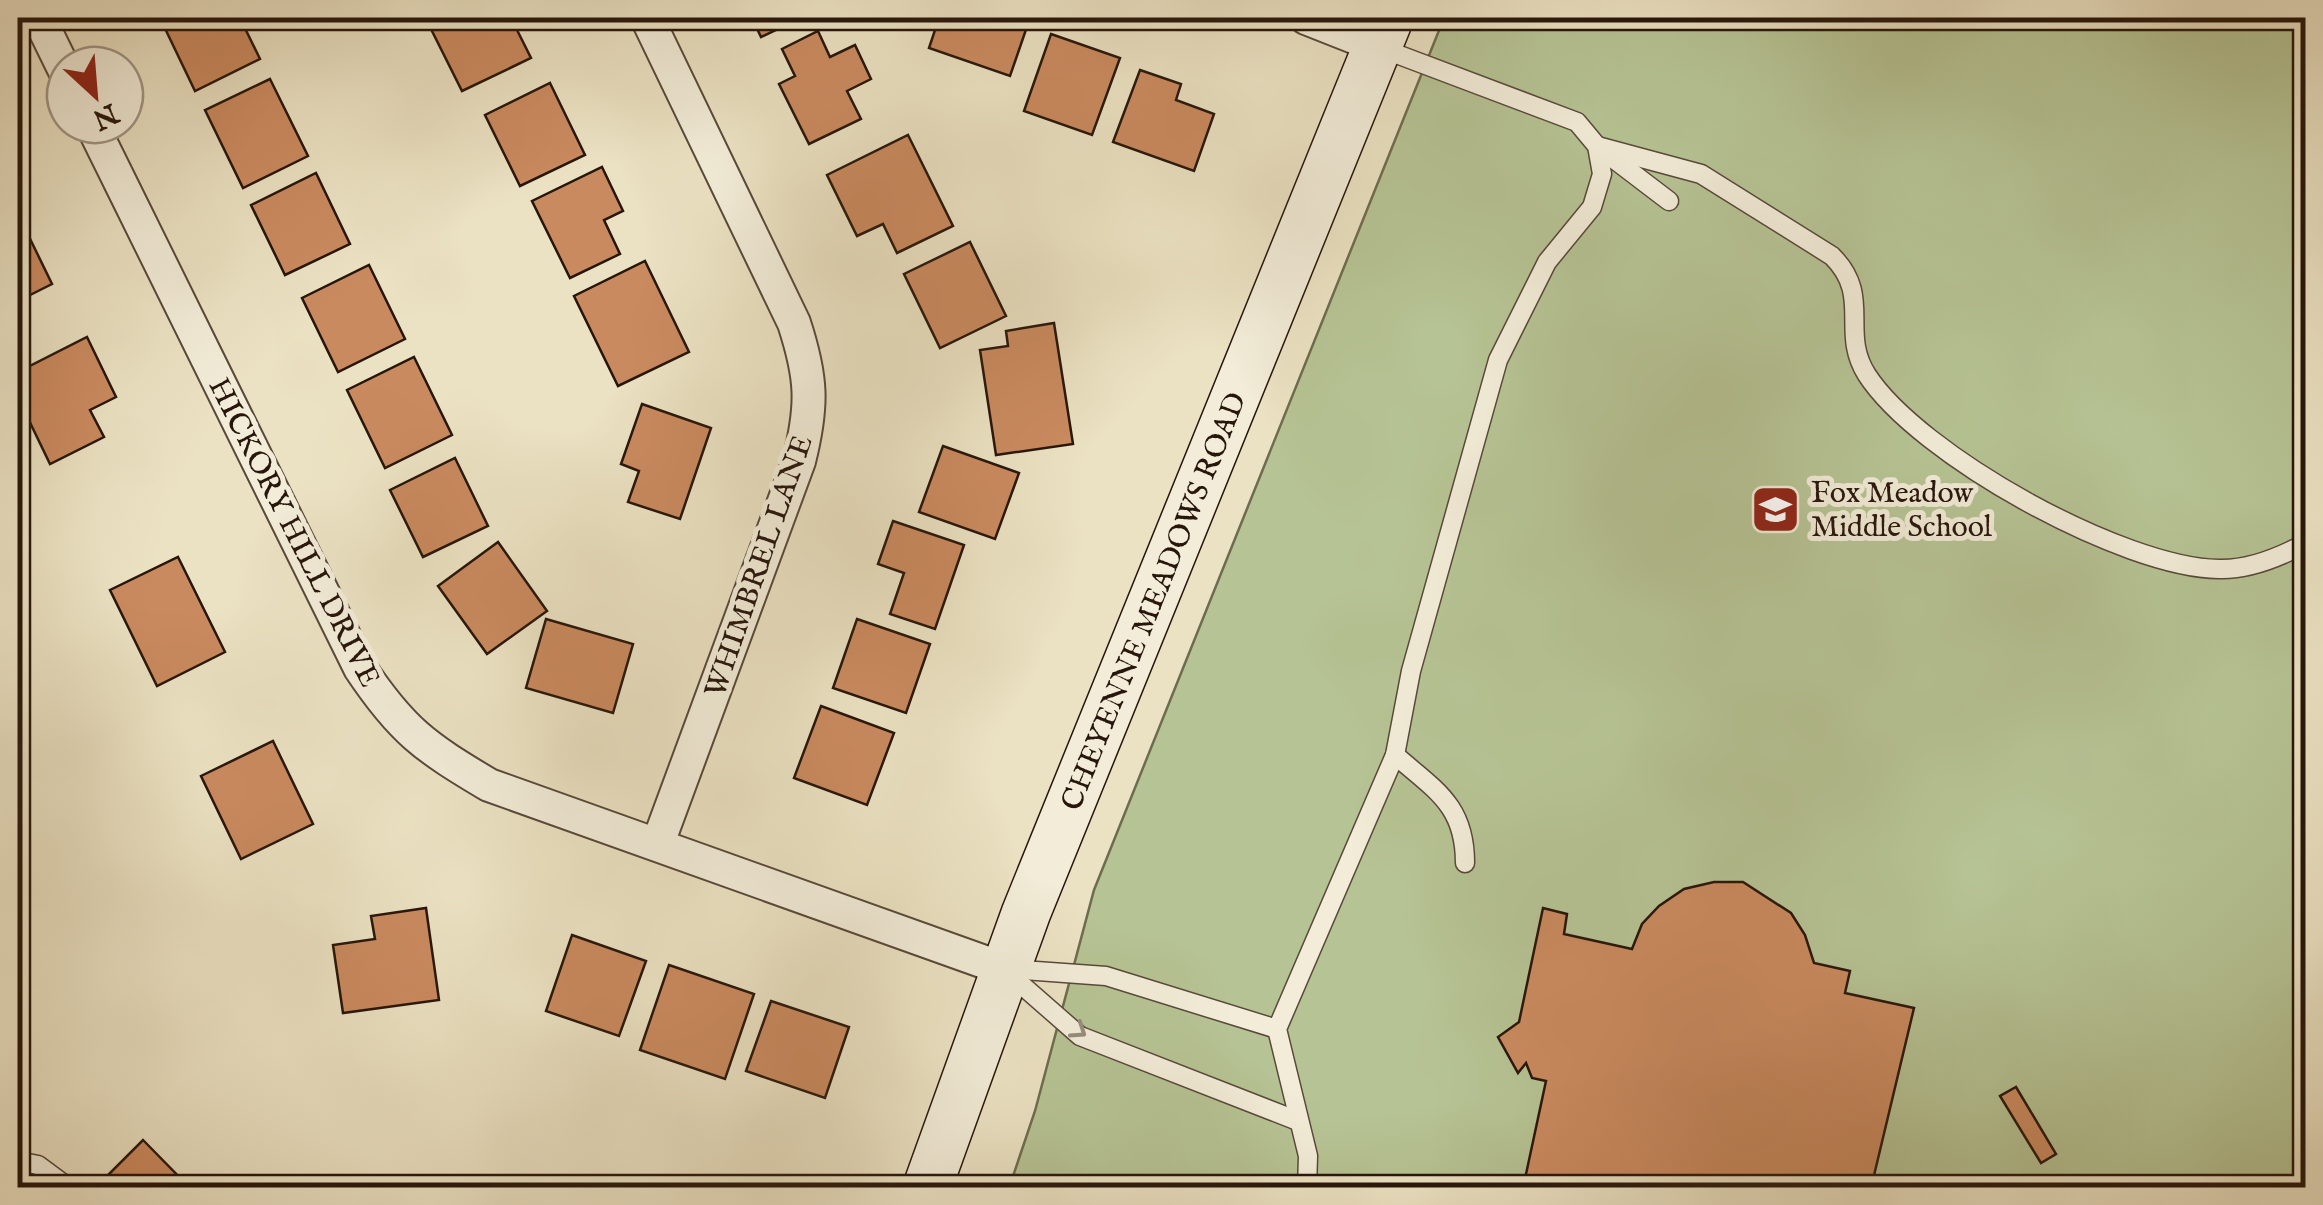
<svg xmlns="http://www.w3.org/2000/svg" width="2323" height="1205" font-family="'IM FELL English',serif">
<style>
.green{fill:#b6c394;stroke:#6e6c50;stroke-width:2.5}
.building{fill:#ca8a5f;stroke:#27160c;stroke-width:2.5}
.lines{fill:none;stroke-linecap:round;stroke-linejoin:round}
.service-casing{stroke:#58493a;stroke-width:21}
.minor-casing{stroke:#58493a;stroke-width:36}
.secondary-casing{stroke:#27160c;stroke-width:51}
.service{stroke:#f2ecd8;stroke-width:18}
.minor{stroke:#f2ecd8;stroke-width:32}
.secondary{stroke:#f2ecd8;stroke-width:48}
.oneway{stroke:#978c7c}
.labels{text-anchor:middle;stroke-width:10;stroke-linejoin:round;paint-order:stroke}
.poi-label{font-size:30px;fill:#27160c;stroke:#f2ecd8;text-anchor:start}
.street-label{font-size:30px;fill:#27160c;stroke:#f2ecd8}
</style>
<rect width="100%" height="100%" fill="#ebe2c3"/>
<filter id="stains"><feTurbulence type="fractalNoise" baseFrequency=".002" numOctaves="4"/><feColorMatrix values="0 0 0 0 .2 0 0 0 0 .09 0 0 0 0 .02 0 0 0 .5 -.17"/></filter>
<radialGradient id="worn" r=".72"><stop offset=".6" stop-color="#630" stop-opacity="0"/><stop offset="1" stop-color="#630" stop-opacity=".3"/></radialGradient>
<polygon class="green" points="1444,18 2305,18 2305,1187 1009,1188 1035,1111 1094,890"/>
<g class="building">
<polygon points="160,18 240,18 260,59 195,91"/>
<polygon points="443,18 511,18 531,58 462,91 429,25"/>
<polygon points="752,18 801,18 761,37"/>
<polygon points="939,18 1030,18 1010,76 929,48"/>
<polygon points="818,31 830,57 855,45 871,79 847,91 861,119 809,144 779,84 795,76 782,49"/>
<polygon points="1051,34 1120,58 1092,135 1024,111"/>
<polygon points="1140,70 1181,84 1176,100 1214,114 1194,171 1113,142"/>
<polygon points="270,79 308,156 243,188 205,110"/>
<polygon points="550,83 585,155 520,186 485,115"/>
<polygon points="908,135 953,226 897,253 883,224 857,236 827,175"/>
<polygon points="602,167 623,211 604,220 620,254 570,278 532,201"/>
<polygon points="316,173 350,244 285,275 251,205"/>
<polygon points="18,214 52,284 18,301"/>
<polygon points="970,242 1006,316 940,348 904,274"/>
<polygon points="645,261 689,352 618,386 574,296"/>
<polygon points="369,265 405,339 338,372 302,298"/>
<polygon points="1054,323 1073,444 996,455 980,350 1008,346 1006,331"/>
<polygon points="87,337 116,397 90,410 104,437 50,464 22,406 18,408 18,372"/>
<polygon points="414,357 452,435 385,468 347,390"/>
<polygon points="642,404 711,428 680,519 628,502 639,471 621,464"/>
<polygon points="943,446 1019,473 995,539 919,512"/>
<polygon points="455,458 488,526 423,557 390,490"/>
<polygon points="893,521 964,545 935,629 890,614 904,573 878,564"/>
<polygon points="498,542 547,611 487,654 438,586"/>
<polygon points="178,557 225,652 157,686 110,590"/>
<polygon points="546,619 633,644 613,713 526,688"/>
<polygon points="857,619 930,644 906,713 833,688"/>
<polygon points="821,706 894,733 867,805 794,778"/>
<polygon points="273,741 313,824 241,859 201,776"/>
<polygon points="1714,882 1743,882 1791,913 1805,935 1814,963 1850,971 1845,993 1914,1008 1871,1188 1523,1188 1546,1081 1532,1078 1526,1063 1518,1073 1498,1037 1519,1022 1543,908 1567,914 1564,934 1632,949 1642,924 1659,906 1684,889"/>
<polygon points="426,908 439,1000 343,1013 333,945 375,939 371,916"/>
<polygon points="572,935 646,961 619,1036 546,1011"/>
<polygon points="669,965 754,994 725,1079 640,1050"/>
<polygon points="771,1001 849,1027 825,1098 746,1071"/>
<polygon points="2016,1087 2056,1154 2041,1163 2000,1096"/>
<polygon points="143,1140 190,1188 103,1188 99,1184"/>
</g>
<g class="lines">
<defs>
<g id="service">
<path d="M1597,146L1701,174L1832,256C1873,297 1839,331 1867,375C1919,455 2123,568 2219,569C2249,570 2280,557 2306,543"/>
<polyline points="1606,153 1669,201"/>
<path d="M1395,755C1435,790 1465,805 1465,863"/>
<polyline points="1010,969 1106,976 1277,1029"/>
<polyline points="1008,973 1080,1036 1298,1121"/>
<polyline points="18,1161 38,1165 69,1188"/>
<polyline points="1307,1188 1308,1156 1277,1029 1395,755 1411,671 1498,360 1547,262 1592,207 1602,174 1597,146 1577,122 1378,47"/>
</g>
<g id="minor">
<polyline points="39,18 65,71"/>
<path d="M647,18L794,323C812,378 813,405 799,461L658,843"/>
<polyline points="1306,18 1377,46"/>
<path d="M92,125L360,668C402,731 425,747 489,785L1004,969"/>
</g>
<polyline id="secondary" points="927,1188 1026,913 1389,18"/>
</defs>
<use href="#service" class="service-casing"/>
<use href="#minor" class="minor-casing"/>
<use href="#secondary" class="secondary-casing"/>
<use href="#service" class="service"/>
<use href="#minor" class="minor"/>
<use href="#secondary" class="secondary"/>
</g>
<defs><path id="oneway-chevron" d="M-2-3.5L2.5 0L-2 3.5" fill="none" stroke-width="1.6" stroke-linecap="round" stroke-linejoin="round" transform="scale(2.5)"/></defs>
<use class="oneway" href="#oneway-chevron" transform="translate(1079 1031) rotate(34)"/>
<defs>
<symbol id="school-square" viewBox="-11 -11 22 22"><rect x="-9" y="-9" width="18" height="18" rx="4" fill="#8f2418" stroke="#f2ecd8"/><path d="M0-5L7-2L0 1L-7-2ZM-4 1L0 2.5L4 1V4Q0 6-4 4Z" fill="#fff"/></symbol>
</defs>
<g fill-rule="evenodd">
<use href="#school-square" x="1748" y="482" width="55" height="55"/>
</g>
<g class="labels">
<g class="poi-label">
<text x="1811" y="502">Fox Meadow<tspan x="1811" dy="34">Middle School</tspan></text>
</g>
<g class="street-label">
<text transform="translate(295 532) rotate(63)" y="10">HICKORY HILL DRIVE</text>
<text transform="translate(758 566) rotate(-71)" y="10">WHIMBREL LANE</text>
<text transform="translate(1153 601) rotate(-68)" y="10">CHEYENNE MEADOWS ROAD</text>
</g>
</g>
<rect width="2323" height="1205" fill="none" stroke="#ebe2c3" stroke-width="60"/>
<rect x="20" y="20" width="2283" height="1165" fill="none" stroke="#27160c" stroke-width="5"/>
<rect x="30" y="30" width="2263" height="1145" fill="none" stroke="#27160c" stroke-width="2.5"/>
<g transform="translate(95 95) rotate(154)"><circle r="48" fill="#f2ecd8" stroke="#a19686" stroke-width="2.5"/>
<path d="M0-8L18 38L0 25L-18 38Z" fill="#8f2418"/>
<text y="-15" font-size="28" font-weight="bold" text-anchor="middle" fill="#27160c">N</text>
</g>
<rect width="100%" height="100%" filter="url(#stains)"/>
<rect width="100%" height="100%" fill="url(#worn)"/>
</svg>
